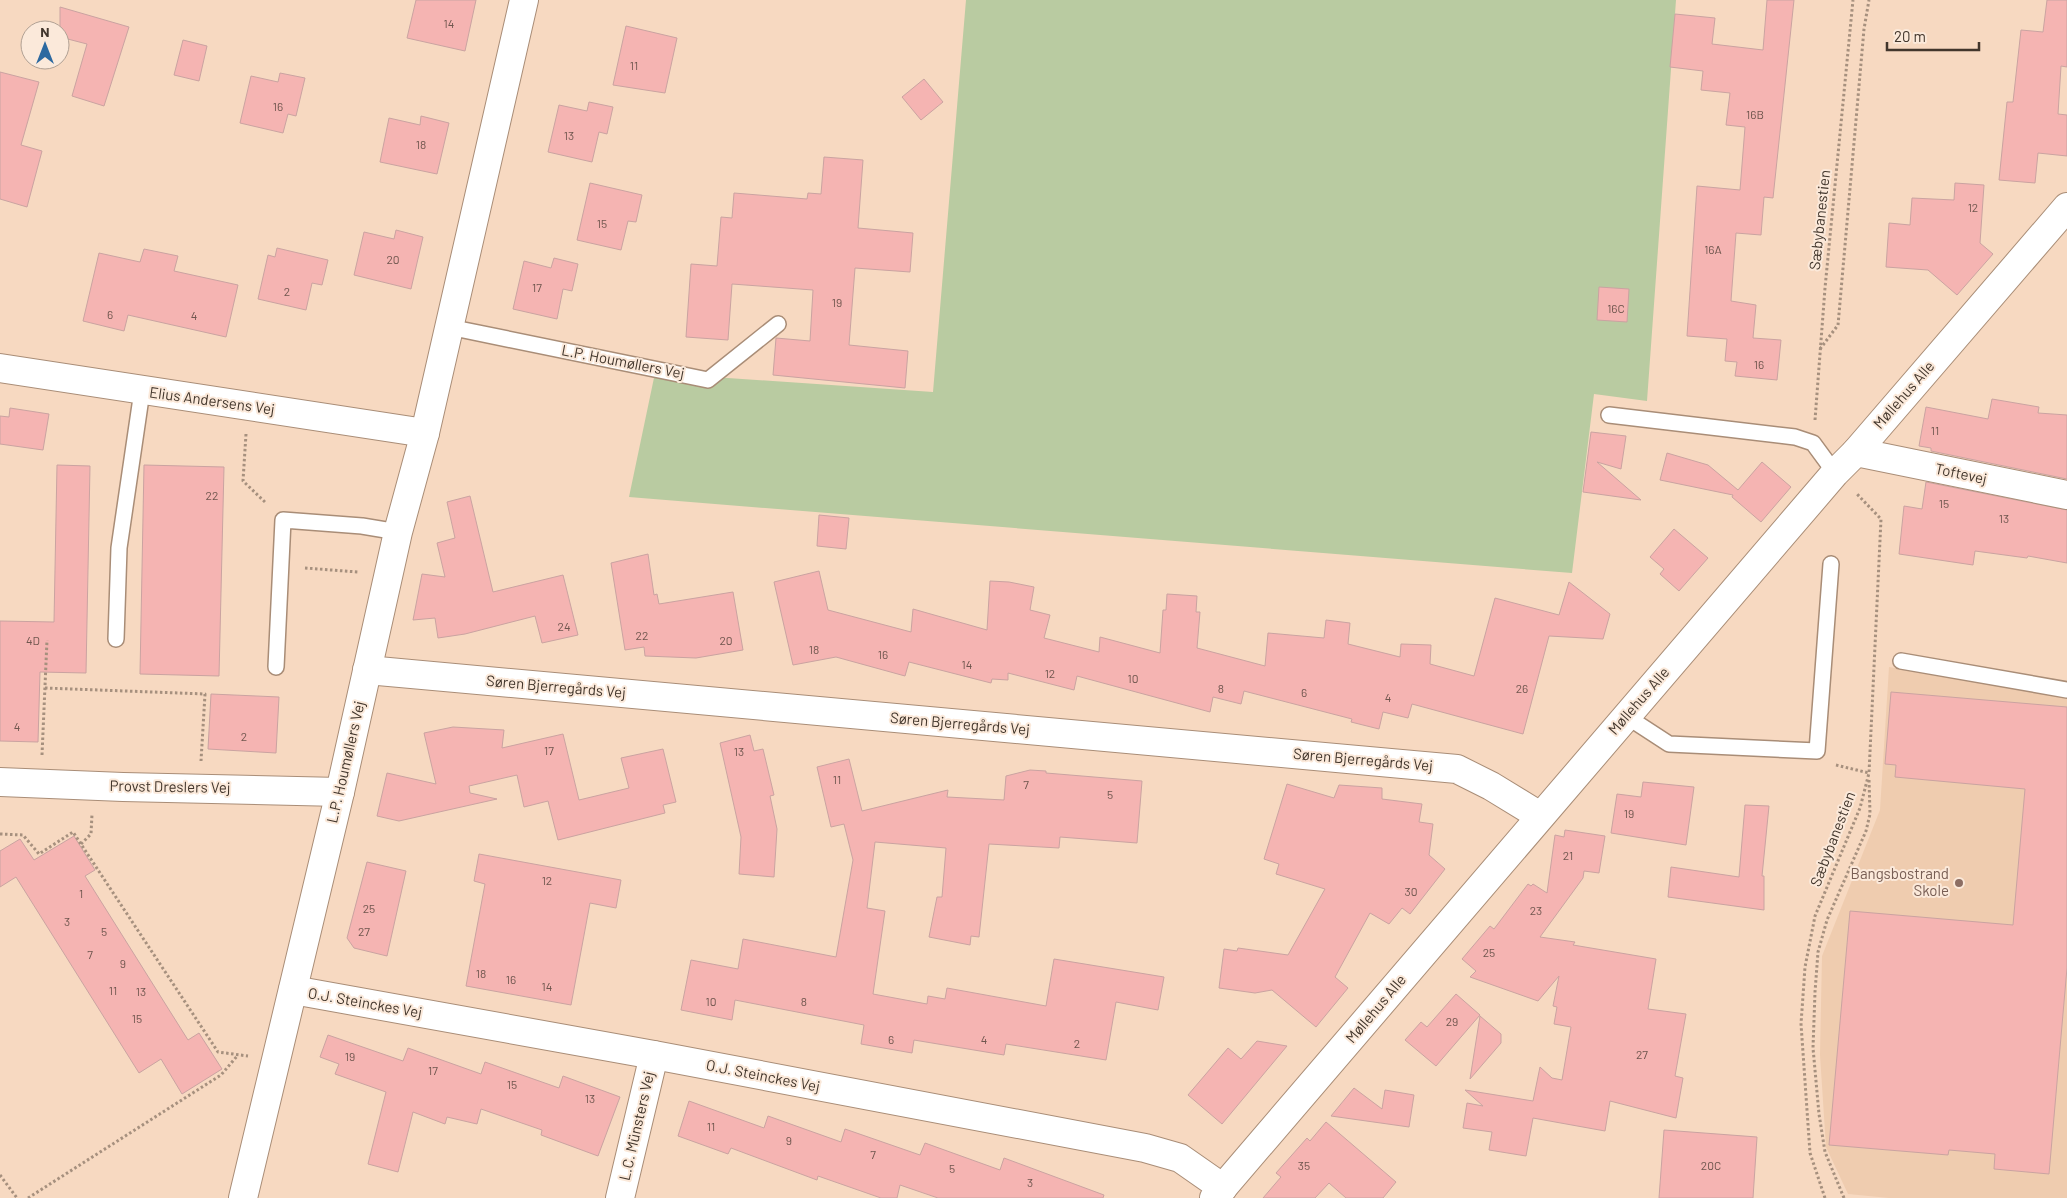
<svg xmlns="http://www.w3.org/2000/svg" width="2067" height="1198" font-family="Barlow,sans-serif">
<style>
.built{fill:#efccaf}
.green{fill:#b9cba1}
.building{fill:#f5b4b2;stroke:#caa3a1}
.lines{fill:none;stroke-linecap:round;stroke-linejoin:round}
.service-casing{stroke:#a98d77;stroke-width:18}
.minor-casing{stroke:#a98d77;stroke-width:30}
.tertiary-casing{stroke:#a98d77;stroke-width:30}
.path{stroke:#a6907e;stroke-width:3;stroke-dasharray:2.5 2.5;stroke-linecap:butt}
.service{stroke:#fff;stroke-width:15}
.minor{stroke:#fff;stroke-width:28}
.tertiary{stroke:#fff;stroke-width:28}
.education-dot{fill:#8d6e63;stroke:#fbe9da;stroke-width:2}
.labels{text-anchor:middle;stroke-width:4;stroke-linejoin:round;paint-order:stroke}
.number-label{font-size:12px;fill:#6f564e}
.street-label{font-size:15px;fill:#42362c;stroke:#fbe9da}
.education-label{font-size:15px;fill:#785e54;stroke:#fbe9da;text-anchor:end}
</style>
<rect width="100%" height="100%" fill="#f7d9c1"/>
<polygon class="built" points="1889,667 2067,697 2067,1198 1889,1198 1848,1194 1826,1147 1820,1055 1822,956 1880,810"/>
<polygon class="green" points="966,0 1676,0 1647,401 1594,394 1572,573 629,497 655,373 933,392"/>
<g class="building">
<polygon points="416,0 476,0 465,51 407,38"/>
<polygon points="1767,0 1794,0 1773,198 1764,197 1761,235 1736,233 1731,301 1756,305 1753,338 1781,340 1777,380 1735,376 1737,362 1725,361 1727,339 1687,336 1697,186 1740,190 1745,127 1726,125 1730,93 1701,90 1703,71 1670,67 1675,14 1715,18 1712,44 1763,50"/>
<polygon points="2047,0 2067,0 2067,67 2061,66 2058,114 2067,115 2067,156 2038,153 2035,183 1999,180 2007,102 2013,102 2021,30 2043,32"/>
<polygon points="60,7 129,27 104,106 72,96 87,44 60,37"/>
<polygon points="626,26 677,38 665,93 613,85"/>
<polygon points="183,40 207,46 199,81 174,75"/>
<polygon points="0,72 39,82 21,145 42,151 27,207 0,199"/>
<polygon points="280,73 305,78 296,116 288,114 283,133 240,123 251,76 278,82"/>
<polygon points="924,79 943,102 921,120 902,97"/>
<polygon points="589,102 613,107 607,134 599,132 592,162 548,152 559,105 587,111"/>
<polygon points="421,116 449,123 437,174 380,162 389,118 420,125"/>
<polygon points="824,157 863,160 858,228 913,233 910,272 855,268 849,345 908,351 905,388 773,375 776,338 810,341 813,290 732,284 728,340 686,337 691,264 717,266 721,217 732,218 734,193 807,199 808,193 821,194"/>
<polygon points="590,183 642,195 636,222 628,221 621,250 577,240"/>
<polygon points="1955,183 1984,185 1980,243 1993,254 1957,295 1928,270 1886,267 1889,223 1910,225 1912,198 1954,200"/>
<polygon points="396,230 423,237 411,289 354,275 364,232 394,239"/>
<polygon points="277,248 328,260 322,285 312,283 306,310 258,299 268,255 275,257"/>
<polygon points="144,249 178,256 174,271 238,285 226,337 128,315 124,331 83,321 99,253 140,262"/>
<polygon points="554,258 578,264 572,291 563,289 557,319 513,309 524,261 551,268"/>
<polygon points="1599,287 1629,289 1627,322 1597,320"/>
<polygon points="1992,399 2039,407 2038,413 2067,415 2067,479 1931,451 1931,448 1919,446 1926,407 1988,419"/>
<polygon points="10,408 49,414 43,450 0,444 0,416 9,417"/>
<polygon points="1591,432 1626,436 1621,469 1597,462 1641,500 1583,492"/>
<polygon points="1667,453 1708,465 1738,490 1762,462 1791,487 1761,522 1732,497 1733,495 1660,480"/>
<polygon points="57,465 90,466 86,673 40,672 38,742 0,741 0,621 54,622"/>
<polygon points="144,465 224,467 219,676 140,674"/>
<polygon points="1926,482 2067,510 2067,563 2028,556 2027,558 1975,551 1973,565 1899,554 1904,506 1922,509"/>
<polygon points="470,496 493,592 563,575 578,635 542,643 535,616 465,634 438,638 435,618 413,620 422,574 445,577 437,543 455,538 447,502"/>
<polygon points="819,515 849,518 846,549 817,546"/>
<polygon points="1674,529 1708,558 1679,591 1660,574 1664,569 1650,557"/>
<polygon points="648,554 654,595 657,594 659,604 733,592 743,650 696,658 645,656 644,647 625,650 611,563"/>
<polygon points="819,571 828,610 911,632 913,609 987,630 990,581 1009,582 1034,587 1030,610 1050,615 1044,638 1099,652 1100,637 1160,653 1163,610 1166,610 1167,594 1197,596 1196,612 1200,612 1197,648 1265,666 1268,633 1324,638 1326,620 1350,623 1348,644 1400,657 1401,644 1431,645 1430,664 1474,676 1495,598 1559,615 1569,582 1610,614 1603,639 1549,636 1523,734 1412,704 1408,718 1383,712 1379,729 1351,722 1352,719 1244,691 1241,704 1213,697 1210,712 1077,676 1074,690 1008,673 1008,680 992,679 991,683 909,662 905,676 836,657 793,665 774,582"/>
<polygon points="1891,692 2067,707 2067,968 2049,1174 1994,1169 1995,1154 1949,1150 1948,1155 1829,1145 1850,911 2013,925 2025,789 1895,777 1896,765 1885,764"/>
<polygon points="211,694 279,697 276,753 208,749"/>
<polygon points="453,727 504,730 502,748 563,734 579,800 629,788 621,758 663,749 676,802 663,805 665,813 558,840 548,801 524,807 517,775 469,786 470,793 497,799 399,821 377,816 387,773 436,784 424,733"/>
<polygon points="750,735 754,751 763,749 774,795 770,796 777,829 774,877 739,874 741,837 720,743"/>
<polygon points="849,759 862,811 948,790 947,797 1004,800 1006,776 1030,770 1046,771 1046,773 1142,781 1137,843 1060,837 1059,848 989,844 979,937 971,936 970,945 929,937 937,897 942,897 946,848 875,842 867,908 885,911 873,994 927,1004 928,996 945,999 947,988 1046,1006 1054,959 1164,977 1158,1010 1116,1002 1106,1060 1006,1044 1004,1055 914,1040 912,1053 861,1044 864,1025 735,1000 732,1020 681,1010 691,960 738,969 743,939 836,957 853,860 844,824 831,827 817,767"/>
<polygon points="1643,782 1694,787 1686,845 1611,833 1617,794 1641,797"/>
<polygon points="1287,784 1334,798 1339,785 1382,788 1382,799 1422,804 1419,822 1433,824 1429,855 1445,869 1410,914 1402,908 1389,924 1370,913 1335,977 1348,988 1316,1027 1272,990 1255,993 1219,988 1224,949 1237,951 1238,948 1288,955 1325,889 1276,874 1279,864 1264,859"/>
<polygon points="1745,805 1769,806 1762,876 1764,876 1764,910 1668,897 1671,867 1739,877"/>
<polygon points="1565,830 1605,836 1599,873 1584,871 1583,878 1540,937 1575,942 1573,945 1656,959 1648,1009 1686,1014 1675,1076 1683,1078 1676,1118 1610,1101 1605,1131 1533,1118 1526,1156 1489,1150 1492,1132 1463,1128 1467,1103 1483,1106 1465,1090 1533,1101 1540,1067 1552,1078 1562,1080 1571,1027 1554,1024 1557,1007 1553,1006 1559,976 1538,1001 1470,977 1476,971 1462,959 1490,926 1494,929 1528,884 1531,886 1533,884 1547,893 1555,835 1564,837"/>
<polygon points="74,836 95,870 85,876 188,1040 199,1033 222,1069 182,1094 161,1059 139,1073 16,877 0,887 0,851 20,839 34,860"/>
<polygon points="479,854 621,880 616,908 590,903 571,1005 466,986 485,884 474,881"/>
<polygon points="367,862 406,871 387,956 354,948 347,938"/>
<polygon points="1456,994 1480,1015 1436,1066 1405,1040 1421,1022 1427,1027"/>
<polygon points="1480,1016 1501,1034 1501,1043 1470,1079"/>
<polygon points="328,1035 403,1061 408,1048 481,1074 485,1062 559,1088 563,1076 620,1097 598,1156 541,1135 542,1130 481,1109 477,1124 447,1117 445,1124 413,1112 398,1172 368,1164 386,1092 335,1074 339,1064 320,1057"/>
<polygon points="1257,1041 1287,1046 1222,1124 1188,1095 1228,1048 1241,1059"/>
<polygon points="1354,1088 1382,1109 1385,1090 1414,1095 1409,1127 1331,1116"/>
<polygon points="689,1101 764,1128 768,1116 841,1142 845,1129 920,1155 925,1143 1000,1170 1004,1158 1104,1195 1103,1198 938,1198 900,1185 897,1198 881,1198 818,1176 817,1180 731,1148 728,1154 678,1136"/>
<polygon points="1326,1122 1396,1182 1383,1198 1346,1198 1329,1183 1315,1198 1263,1198 1281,1177 1276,1173 1307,1138 1310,1141"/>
<polygon points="1664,1130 1757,1137 1753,1198 1659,1198"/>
</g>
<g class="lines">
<defs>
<g id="service">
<polyline points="449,327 708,380 778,324"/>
<polyline points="1609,415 1795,437 1813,443 1835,473"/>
<polyline points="116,639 119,548 142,391"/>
<polyline points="1901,661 2067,690"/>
<polyline points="276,667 283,520 362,526 398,532"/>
<polyline points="1626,716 1669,744 1817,751 1831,564"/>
</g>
<g id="minor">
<polyline points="0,368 425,433"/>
<polyline points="1856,452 2067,495"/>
<polyline points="367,670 1457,769 1491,786 1540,816"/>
<polyline points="0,782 123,787 340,792"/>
<polyline points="293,990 654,1055 1145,1148 1180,1158 1223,1188"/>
<polyline points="243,1198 340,792 398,532 425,433 524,0"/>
<polyline points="620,1198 654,1055"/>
</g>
<polyline id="tertiary" points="1214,1198 1835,473 1856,452 2067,207"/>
</defs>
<use href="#service" class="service-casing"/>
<use href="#minor" class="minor-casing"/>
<use href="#tertiary" class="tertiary-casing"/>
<g class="path">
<polyline points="1820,349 1838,325 1864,29 1869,0"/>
<polyline points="1815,420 1825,288 1853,0"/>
<polyline points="246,434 243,481 266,503"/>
<polyline points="305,568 358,572"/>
<polyline points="45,688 205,694 201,761"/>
<polyline points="42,755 47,640"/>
<polyline points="1836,765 1869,773"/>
<polyline points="0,834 23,835 39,854 73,832 218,1052 248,1056"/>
<polyline points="81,844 91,834 92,814"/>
<polyline points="0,1175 17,1198"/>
<polyline points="28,1198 221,1075 238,1055"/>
<polyline points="1825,1198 1810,1153 1801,1024 1805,967 1815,916 1860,808 1869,773 1881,519 1856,493"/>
<polyline points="1844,1198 1825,1152 1819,1114 1813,1048 1815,992 1818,952 1827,920 1866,831 1870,814 1869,779"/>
</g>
<use href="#service" class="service"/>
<use href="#minor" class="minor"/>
<use href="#tertiary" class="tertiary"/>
</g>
<circle class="education-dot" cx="1959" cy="883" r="5"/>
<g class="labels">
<g class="number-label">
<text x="449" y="28">14</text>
<text x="634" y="70">11</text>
<text x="278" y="111">16</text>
<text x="1755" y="119">16B</text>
<text x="569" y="140">13</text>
<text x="421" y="149">18</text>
<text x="1973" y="212">12</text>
<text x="602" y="228">15</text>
<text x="1713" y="254">16A</text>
<text x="393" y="264">20</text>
<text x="537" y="292">17</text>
<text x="287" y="296">2</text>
<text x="837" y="307">19</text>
<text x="1616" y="313">16C</text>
<text x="110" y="319">6</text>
<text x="194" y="320">4</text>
<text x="1759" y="369">16</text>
<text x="1935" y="435">11</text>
<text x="212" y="500">22</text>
<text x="1944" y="508">15</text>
<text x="2004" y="523">13</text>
<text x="564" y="631">24</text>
<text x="642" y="640">22</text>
<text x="33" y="645">4D</text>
<text x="726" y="645">20</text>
<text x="814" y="654">18</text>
<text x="883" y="659">16</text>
<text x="967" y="669">14</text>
<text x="1050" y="678">12</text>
<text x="1133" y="683">10</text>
<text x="1221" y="693">8</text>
<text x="1522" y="693">26</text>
<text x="1304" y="697">6</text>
<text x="1388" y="702">4</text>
<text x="17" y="731">4</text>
<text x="244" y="741">2</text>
<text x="549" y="755">17</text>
<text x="739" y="756">13</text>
<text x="837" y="784">11</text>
<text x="1026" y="789">7</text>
<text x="1110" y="799">5</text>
<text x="1629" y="818">19</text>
<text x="1568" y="860">21</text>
<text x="547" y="885">12</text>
<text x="1411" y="896">30</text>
<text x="81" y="898">1</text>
<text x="369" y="913">25</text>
<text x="1536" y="915">23</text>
<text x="67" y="926">3</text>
<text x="104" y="936">5</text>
<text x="364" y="936">27</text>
<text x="1489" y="957">25</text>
<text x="90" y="959">7</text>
<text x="123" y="968">9</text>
<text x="481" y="978">18</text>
<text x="511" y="984">16</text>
<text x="547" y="991">14</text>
<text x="113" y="995">11</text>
<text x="141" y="996">13</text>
<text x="711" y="1006">10</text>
<text x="804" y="1006">8</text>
<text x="137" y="1023">15</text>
<text x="1452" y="1026">29</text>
<text x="891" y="1044">6</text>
<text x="984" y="1044">4</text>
<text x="1077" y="1048">2</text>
<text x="1642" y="1059">27</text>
<text x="350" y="1061">19</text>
<text x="433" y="1075">17</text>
<text x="512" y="1089">15</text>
<text x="590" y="1103">13</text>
<text x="711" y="1131">11</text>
<text x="789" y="1145">9</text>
<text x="873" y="1159">7</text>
<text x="1304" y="1170">35</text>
<text x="1711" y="1170">20C</text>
<text x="952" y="1173">5</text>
<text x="1030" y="1187">3</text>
</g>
<g class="street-label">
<text transform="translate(1820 220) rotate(-84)" y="5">Sæbybanestien</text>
<text transform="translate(623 362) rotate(11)" y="5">L.P. Houmøllers Vej</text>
<text transform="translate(1904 395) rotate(-49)" y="5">Møllehus Alle</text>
<text transform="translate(212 401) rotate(8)" y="5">Elius Andersens Vej</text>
<text transform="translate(1961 474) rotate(12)" y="5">Toftevej</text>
<text transform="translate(556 687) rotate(5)" y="5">Søren Bjerregårds Vej</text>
<text transform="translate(1639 701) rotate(-49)" y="5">Møllehus Alle</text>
<text transform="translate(960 724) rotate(5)" y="5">Søren Bjerregårds Vej</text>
<text transform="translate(1363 760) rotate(5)" y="5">Søren Bjerregårds Vej</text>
<text transform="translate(346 762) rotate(-77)" y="5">L.P. Houmøllers Vej</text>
<text transform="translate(170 787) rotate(1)" y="5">Provst Dreslers Vej</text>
<text transform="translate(1833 839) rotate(-69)" y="5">Sæbybanestien</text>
<text transform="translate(365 1003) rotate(10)" y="5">O.J. Steinckes Vej</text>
<text transform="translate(1376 1009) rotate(-50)" y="5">Møllehus Alle</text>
<text transform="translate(763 1076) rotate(11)" y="5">O.J. Steinckes Vej</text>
<text transform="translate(637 1126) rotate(-77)" y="5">L.C. Münsters Vej</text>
</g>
<g class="education-label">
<text x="1949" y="879">Bangsbostrand<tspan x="1949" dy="17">Skole</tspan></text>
</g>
</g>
<g transform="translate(45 45)"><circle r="24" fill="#fbe9da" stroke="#b1a194"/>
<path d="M0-4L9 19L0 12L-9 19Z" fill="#2c69a0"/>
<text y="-8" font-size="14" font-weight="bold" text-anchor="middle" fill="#42362c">N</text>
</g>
<path d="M1887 42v8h92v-8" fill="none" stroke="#42362c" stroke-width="2.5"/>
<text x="1894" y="42" font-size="15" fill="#42362c" stroke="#fbe9da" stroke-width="4" paint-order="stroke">20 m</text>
</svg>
